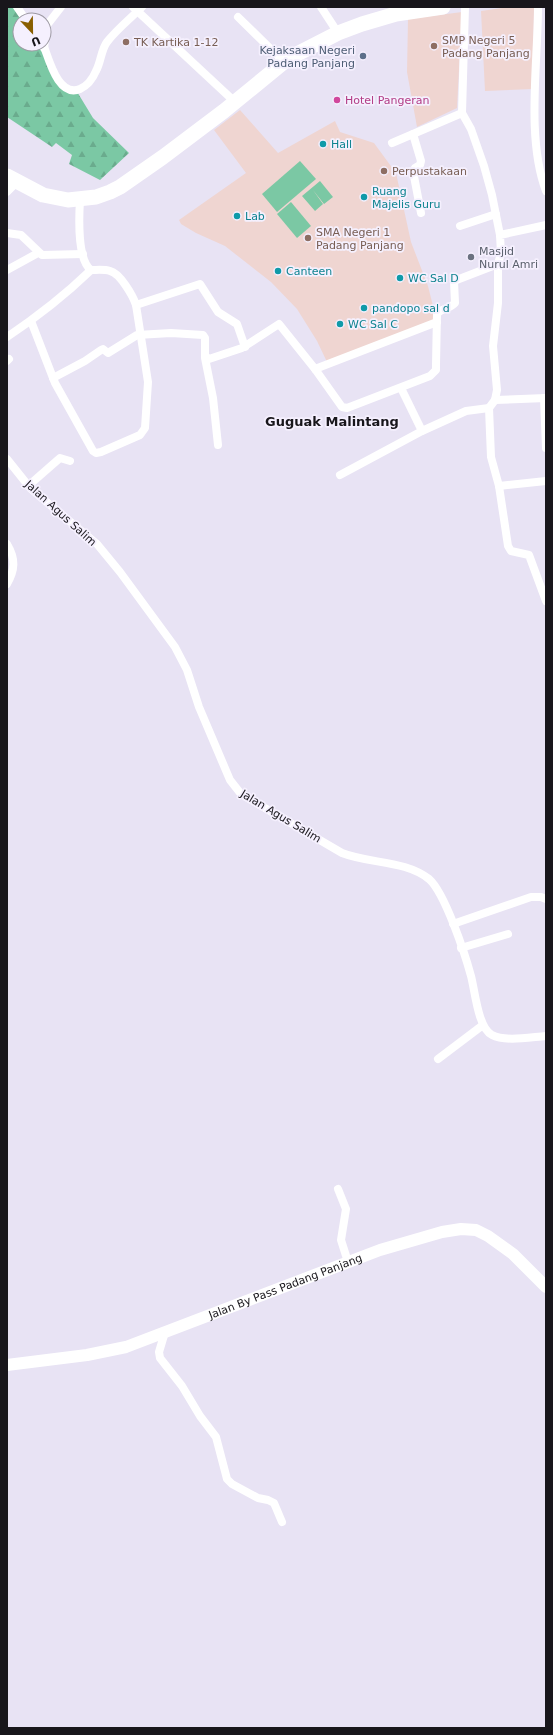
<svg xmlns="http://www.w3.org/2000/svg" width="553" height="1735" font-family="'DejaVu Sans',sans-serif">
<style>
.education{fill:#efd5d1}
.forest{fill:url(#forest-firs)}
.pitch{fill:#7bc8a4}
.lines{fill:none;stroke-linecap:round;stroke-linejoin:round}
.street{stroke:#fff;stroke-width:8}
.secondary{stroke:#fff;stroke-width:12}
.highway{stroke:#fff;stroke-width:15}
.education-dot{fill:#8d6e63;stroke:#f5f0fe;stroke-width:1.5}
.service-dot{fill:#5c6f8a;stroke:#f5f0fe;stroke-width:1.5}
.hotel-dot{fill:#d1479c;stroke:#f5f0fe;stroke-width:1.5}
.culture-dot{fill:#0f9aa8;stroke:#f5f0fe;stroke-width:1.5}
.worship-dot{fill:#6b7280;stroke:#f5f0fe;stroke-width:1.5}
.labels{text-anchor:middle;stroke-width:3.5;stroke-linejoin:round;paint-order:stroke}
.education-label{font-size:11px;fill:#785e54;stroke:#f5f0fe;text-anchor:start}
.service-label{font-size:11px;fill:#4e5e75;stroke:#f5f0fe;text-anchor:end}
.hotel-label{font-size:11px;fill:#b23c85;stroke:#f5f0fe;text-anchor:start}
.culture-label{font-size:11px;fill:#0d838f;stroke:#f5f0fe;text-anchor:start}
.worship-label{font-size:11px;fill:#5b616d;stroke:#f5f0fe;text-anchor:start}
.street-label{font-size:11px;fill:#18161b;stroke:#f5f0fe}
.quarter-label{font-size:13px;font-weight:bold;fill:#18161b;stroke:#f5f0fe}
</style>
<defs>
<pattern id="forest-firs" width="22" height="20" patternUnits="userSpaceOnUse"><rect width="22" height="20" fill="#7bc8a4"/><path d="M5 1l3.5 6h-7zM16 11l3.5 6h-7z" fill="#6aab8d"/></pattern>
</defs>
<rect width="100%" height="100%" fill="#e8e3f4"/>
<g class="education">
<polygon points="509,7 534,7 533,89 485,91 481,11"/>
<polygon points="462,12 457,108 417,127 407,72 408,19"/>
<polygon points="240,110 278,153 335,121 340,132 374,143 396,173 411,242 428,286 437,322 327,362 317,341 297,309 271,282 225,246 196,233 181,224 179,220 246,173 214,130"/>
</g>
<polygon class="forest" points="7,7 18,7 28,20 20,20 20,44 43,44 56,78 76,90 93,118 129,153 100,180 69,164 72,155 56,143 52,147 7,117"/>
<g class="pitch">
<polygon points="300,161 316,179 277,212 262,194"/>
<polygon points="320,181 333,197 324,204 313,190 323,204 315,211 302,196"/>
<polygon points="291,202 311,226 297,238 277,214"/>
</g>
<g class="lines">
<g class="street">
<polyline points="17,7 26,20"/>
<polyline points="133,7 235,102"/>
<polyline points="321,7 338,33"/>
<polyline points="465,7 462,113 471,129 484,166 492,195 500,235"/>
<path d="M538,7C538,63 526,138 546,191"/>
<polyline points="238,17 284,62"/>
<path d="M43,44C49,59 58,98 80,89C87,86 93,78 96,71C101,62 101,50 107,42C117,29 131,18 142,7"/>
<polyline points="44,48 47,25 61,7"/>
<polyline points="413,134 421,161 420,165 415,168 413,171 421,213"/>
<polyline points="392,143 462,113"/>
<polyline points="7,192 17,182"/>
<polyline points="546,225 500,235 501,253 498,264 498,303 493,346 497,390 495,400 489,408 491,457 499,486 508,546 511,551 529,555 546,601"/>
<polyline points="460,226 496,214"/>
<polyline points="7,233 21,235 42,255 83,254"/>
<polyline points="7,270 38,253"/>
<polyline points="136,305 200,284 218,312 237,324 245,347"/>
<path d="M31,321L55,383L93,451L96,453L101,452L140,435L145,428L148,382L136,305C133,296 120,273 110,271C104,269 97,270 91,270C77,260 79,216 80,200"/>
<path d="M7,337C37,317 65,295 91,270"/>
<polyline points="205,358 213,398 218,445"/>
<polyline points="7,361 9,359"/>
<polyline points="315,369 437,322"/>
<path d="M53,378L85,361L101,350L103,349L108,353L137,335L171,333L203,335L205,338V356L209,359L242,348L279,324L315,369L342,407L347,408L430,376L436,370V365L437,314C441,308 450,309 455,303L454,281L498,264"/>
<polyline points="401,388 422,431"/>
<polyline points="544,398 546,448"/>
<polyline points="495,400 546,398"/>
<path d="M7,459L31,489L97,544L120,572L175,647L187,670L199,707L230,780L241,794L342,853C370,864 405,860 429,879C445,893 465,954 471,976C475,991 478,1028 492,1035C505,1042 531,1037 546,1036"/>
<polyline points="340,475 422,431 466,411 489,408"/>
<polyline points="28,486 60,458 70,461"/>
<polyline points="499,486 546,481"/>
<path d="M7,544C16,559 15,570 7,584"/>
<polyline points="453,924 531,897 541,897 546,899"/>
<polyline points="461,948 508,934"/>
<polyline points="438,1059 483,1025"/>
<polyline points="338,1189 346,1209 341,1240 348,1262"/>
<polyline points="165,1332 159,1352 160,1358 182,1386 200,1416 216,1437 227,1479 232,1484 258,1498 268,1500 274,1503 282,1522"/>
</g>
<path class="secondary" id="s1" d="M7,1365L87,1355L126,1347L380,1250L442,1232L461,1229L476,1230L488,1236L513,1254L546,1287"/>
<polyline class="highway" points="7,176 43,195 68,200 96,197 110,192 120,187 163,157 224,111 284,62 297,54 338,33 362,24 396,14 443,7"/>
</g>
<g class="education-dot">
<circle cx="126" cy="42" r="4"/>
<circle cx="434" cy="46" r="4"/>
<circle cx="384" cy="171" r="4"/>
<circle cx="308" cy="238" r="4"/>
</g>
<circle class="service-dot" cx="363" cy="56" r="4"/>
<circle class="hotel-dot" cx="337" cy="100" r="4"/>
<g class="culture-dot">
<circle cx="323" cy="144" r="4"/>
<circle cx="364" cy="197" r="4"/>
<circle cx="237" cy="216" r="4"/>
<circle cx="278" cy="271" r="4"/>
<circle cx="400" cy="278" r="4"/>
<circle cx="364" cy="308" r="4"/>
<circle cx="340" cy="324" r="4"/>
</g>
<circle class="worship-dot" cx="471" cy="257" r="4"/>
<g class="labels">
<g class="education-label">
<text x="442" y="44">SMP Negeri 5<tspan x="442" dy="13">Padang Panjang</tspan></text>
<text x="134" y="46">TK Kartika 1-12</text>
<text x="392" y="175">Perpustakaan</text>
<text x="316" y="236">SMA Negeri 1<tspan x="316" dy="13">Padang Panjang</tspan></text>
</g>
<g class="service-label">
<text x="355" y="54">Kejaksaan Negeri<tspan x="355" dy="13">Padang Panjang</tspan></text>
</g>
<g class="hotel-label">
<text x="345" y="104">Hotel Pangeran</text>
</g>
<g class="culture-label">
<text x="331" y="148">Hall</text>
<text x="372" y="195">Ruang<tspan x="372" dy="13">Majelis Guru</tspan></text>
<text x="245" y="220">Lab</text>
<text x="286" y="275">Canteen</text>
<text x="408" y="282">WC Sal D</text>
<text x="372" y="312">pandopo sal d</text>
<text x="348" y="328">WC Sal C</text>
</g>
<g class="worship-label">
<text x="479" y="255">Masjid<tspan x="479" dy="13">Nurul Amri</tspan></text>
</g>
<g class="street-label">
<text transform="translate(61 513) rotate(42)" y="4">Jalan Agus Salim</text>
<text transform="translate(281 816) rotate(31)" y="4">Jalan Agus Salim</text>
<text dy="4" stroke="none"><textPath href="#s1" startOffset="291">Jalan By Pass Padang Panjang</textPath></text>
</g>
<g class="quarter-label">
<text x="332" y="426">Guguak Malintang</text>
</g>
</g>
<rect width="553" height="1735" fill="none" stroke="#18161b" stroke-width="16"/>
<g transform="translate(32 32) rotate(158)"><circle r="19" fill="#f5f0fe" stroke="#9d99a3"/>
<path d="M0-3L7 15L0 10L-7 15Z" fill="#895f00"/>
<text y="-6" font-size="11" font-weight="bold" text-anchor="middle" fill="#18161b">U</text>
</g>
</svg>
